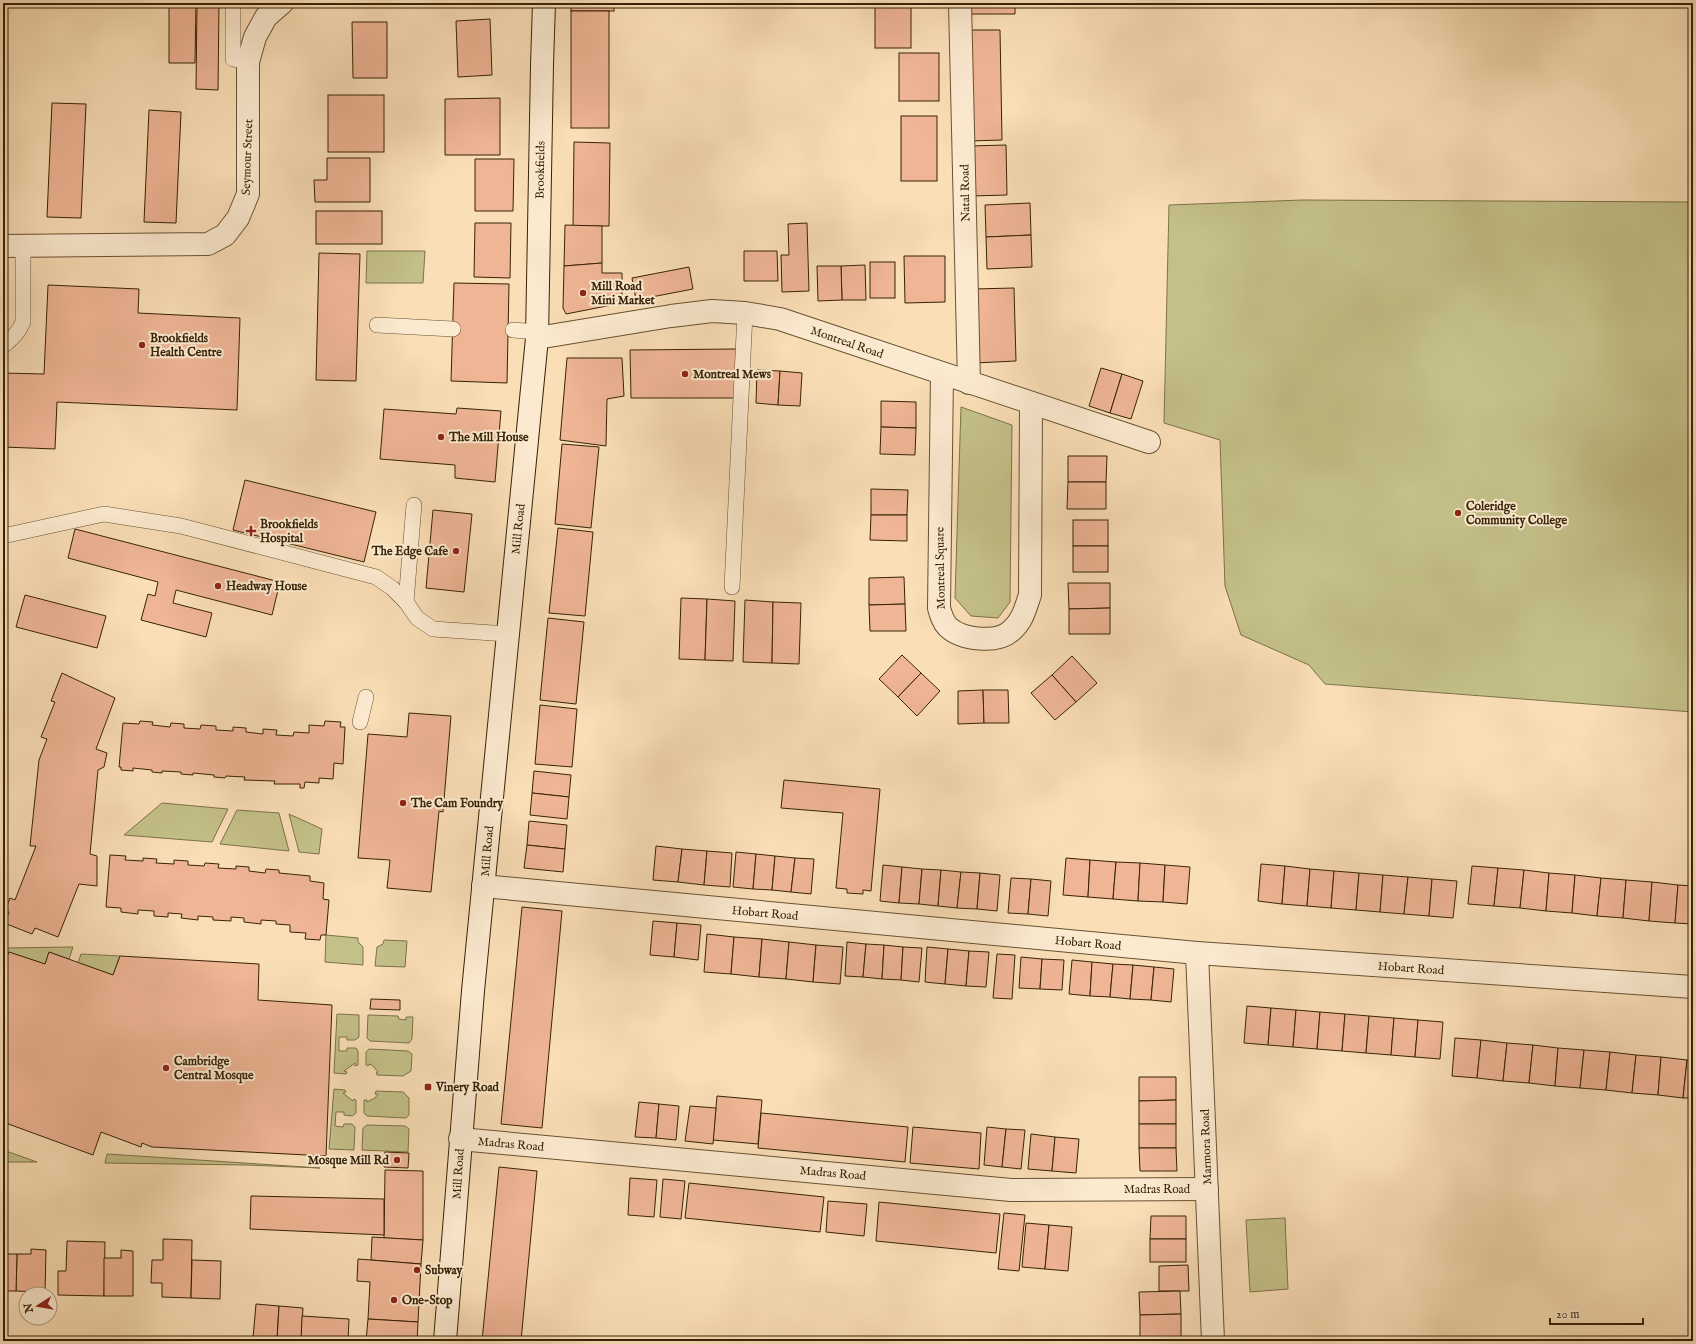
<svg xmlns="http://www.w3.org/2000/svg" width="1696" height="1344" font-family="'IM FELL English',serif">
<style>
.green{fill:#c4c089;stroke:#7d7248}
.building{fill:#efb595;stroke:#362306}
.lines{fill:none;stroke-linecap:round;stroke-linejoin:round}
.lane-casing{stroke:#675232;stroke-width:16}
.street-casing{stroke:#675232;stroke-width:24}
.secondary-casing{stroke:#362306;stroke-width:24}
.lane{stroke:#fcead0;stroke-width:15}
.street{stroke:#fcead0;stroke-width:22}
.secondary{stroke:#fcead0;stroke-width:22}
.poi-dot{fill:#8f2418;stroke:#fcead0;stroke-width:1.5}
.labels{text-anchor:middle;stroke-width:4;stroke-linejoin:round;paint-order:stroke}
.street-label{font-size:12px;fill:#362306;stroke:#fcead0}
.poi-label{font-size:12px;font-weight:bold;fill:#362306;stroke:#fcead0;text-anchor:start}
</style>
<rect width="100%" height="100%" fill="#fadeb6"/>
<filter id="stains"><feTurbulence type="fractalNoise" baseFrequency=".005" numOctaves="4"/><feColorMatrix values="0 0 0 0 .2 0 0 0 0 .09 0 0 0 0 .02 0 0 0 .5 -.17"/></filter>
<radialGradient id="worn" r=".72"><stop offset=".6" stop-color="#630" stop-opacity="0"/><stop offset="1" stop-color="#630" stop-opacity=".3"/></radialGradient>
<g class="green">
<polygon points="1302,200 1693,202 1693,712 1325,684 1309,665 1241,635 1225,586 1220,440 1164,423 1169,205"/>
<polygon points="367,251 425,251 423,283 366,283"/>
<polygon points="961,407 1012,425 1010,602 998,618 971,616 955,598"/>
<polygon points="162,803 228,809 212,842 124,835"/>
<polygon points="237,810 279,813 289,851 220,844"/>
<polygon points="289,814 322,829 319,854 299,852"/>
<polygon points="326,935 358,938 358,942 363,947 363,965 325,962"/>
<polygon points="384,940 407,941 405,967 375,966 377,947 383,944"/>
<polygon points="73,947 69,959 49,952 45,964 9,952 3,968 3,948"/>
<polygon points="81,954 120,956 113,975 78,963"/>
<polygon points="337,1014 359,1015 359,1037 355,1040 347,1040 347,1037 339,1037 339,1051 347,1051 347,1048 356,1048 358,1051 358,1065 355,1066 355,1063 344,1071 347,1072 346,1074 334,1073"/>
<polygon points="368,1015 398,1016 399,1019 406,1020 406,1017 413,1017 412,1039 409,1043 370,1041 367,1038"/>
<polygon points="369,1049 408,1051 412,1054 411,1071 403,1076 377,1075 376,1073 378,1072 372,1065 369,1064 368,1066 366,1065 366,1052"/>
<polygon points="334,1089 345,1090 346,1092 343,1093 353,1101 354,1099 356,1100 356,1113 352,1116 344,1115 344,1112 336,1112 335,1126 343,1127 344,1124 352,1124 355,1127 354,1150 329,1149"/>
<polygon points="376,1091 403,1092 409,1098 409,1115 406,1118 367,1116 364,1113 364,1100 367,1100 367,1102 375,1098 378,1094 375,1094"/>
<polygon points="367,1125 405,1126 409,1129 408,1152 362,1150 363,1128"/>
<polygon points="3,1150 37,1162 3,1162"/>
<polygon points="107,1154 320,1168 246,1165 105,1163"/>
<polygon points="1285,1218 1288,1289 1250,1292 1246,1220"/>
</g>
<g class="building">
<polygon points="169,3 196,3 195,63 169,63"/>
<polygon points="197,3 219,3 218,90 196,89"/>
<rect x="571" y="3" width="43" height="8"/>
<rect x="875" y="3" width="36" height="45"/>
<polygon points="967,3 1015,3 1015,14 968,14"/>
<rect x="571" y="11" width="38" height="117"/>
<polygon points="490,19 492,75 458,77 456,21"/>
<polygon points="352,22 387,22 387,78 353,78"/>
<polygon points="967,30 1000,30 1002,140 969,141"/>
<rect x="899" y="53" width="40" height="48"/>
<rect x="328" y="95" width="56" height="57"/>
<polygon points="500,98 500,155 445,155 445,99"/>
<polygon points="52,103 86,104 81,218 47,217"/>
<polygon points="149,110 181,112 176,223 144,222"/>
<rect x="901" y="116" width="36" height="65"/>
<polygon points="574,142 610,143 609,226 573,226"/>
<polygon points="1006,145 1007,195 971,196 970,146"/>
<polygon points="327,158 370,158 370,202 315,202 314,180 327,180"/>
<polygon points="475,159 514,159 513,211 475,211"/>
<polygon points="1030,203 1031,235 986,237 985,205"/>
<rect x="316" y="211" width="66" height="33"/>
<polygon points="475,223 511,223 510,278 474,277"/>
<polygon points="807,223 809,291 782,292 781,255 789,255 788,224"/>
<polygon points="565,225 602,226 602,263 564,266"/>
<polygon points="1031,235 1032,267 987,269 986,237"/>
<polygon points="744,251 777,251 778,281 744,281"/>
<polygon points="319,253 360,254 356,381 316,380"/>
<polygon points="904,256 945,256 945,302 905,303"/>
<rect x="870" y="262" width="25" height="36"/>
<polygon points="602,263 602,273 622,273 622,303 566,314 563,308 564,266"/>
<polygon points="865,265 866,300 842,300 841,266"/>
<polygon points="817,266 841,266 842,300 818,301"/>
<polygon points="689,267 693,289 636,300 632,278"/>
<polygon points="454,283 509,284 507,383 451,381"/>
<polygon points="48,285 139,289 138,313 240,318 237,410 57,402 55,449 3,447 3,373 44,374"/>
<polygon points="1014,288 1016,361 975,363 974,289"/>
<polygon points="737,349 741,398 631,398 630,350"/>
<polygon points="567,358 622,358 624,396 607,399 606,446 560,440"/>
<polygon points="1101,368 1122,374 1110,413 1089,406"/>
<polygon points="757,370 780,371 778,405 756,403"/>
<polygon points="780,371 802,373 800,406 778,405"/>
<polygon points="1122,374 1143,381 1131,419 1110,413"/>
<polygon points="881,401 916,402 916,428 881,427"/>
<polygon points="457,408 501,411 495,482 455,478 455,465 380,459 384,409 456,414"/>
<polygon points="881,427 916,428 915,455 880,454"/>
<polygon points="562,444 599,447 591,528 555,524"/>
<polygon points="1068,456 1107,456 1106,482 1068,482"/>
<polygon points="245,480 376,512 364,562 233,530"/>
<polygon points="1068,482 1106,482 1106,509 1067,509"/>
<polygon points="871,489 908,490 907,515 871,515"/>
<polygon points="433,510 472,514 464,592 426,588"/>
<polygon points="871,515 907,515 907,541 870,540"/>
<rect x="1073" y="520" width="35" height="26"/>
<polygon points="558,528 593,532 585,616 549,613"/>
<polygon points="75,529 280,582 272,615 176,590 173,603 212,613 206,637 141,620 148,594 155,596 158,582 68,558"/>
<rect x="1073" y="546" width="35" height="26"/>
<polygon points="904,577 905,604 869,605 869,578"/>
<polygon points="1068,583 1110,583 1110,608 1069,609"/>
<polygon points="25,595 106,616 97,648 16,627"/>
<polygon points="681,598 707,599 705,660 679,659"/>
<polygon points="707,599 735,601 733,661 705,660"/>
<polygon points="745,600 773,602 772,663 743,662"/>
<polygon points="773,602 801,603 799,664 772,663"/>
<polygon points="905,604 906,631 870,631 869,605"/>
<polygon points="1110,608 1110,634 1069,634 1069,609"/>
<polygon points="548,618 584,622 576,704 540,700"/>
<polygon points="902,655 921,673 898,697 879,679"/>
<polygon points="1072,656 1097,683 1076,702 1052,675"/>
<polygon points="62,673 115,698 96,749 107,753 104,767 98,770 90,854 97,856 97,886 79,884 58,937 35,928 32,934 4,923 9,912 5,911 10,898 15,900 36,846 30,846 39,760 47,739 41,737 55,702 51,701"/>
<polygon points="921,673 940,691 917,716 898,697"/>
<polygon points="1052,675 1076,702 1055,720 1031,693"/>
<polygon points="983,690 984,723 958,724 958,691"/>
<polygon points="983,690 1008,690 1009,723 984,723"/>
<polygon points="540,705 577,709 572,767 535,764"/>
<polygon points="409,713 451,716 443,812 439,811 431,892 387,888 390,860 358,858 368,734 407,737"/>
<polygon points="140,721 153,722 152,725 170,727 171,723 184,724 184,728 200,729 201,725 216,726 216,730 233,731 233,727 246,728 246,732 263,734 263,729 277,730 276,735 293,736 294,732 309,733 309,725 324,726 325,721 341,722 340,727 345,727 343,764 334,763 333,779 319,778 319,783 305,782 304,788 300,788 300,784 274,784 275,781 244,780 245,777 226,776 225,778 214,777 214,775 193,773 193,775 181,774 181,772 162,771 162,773 152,772 152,770 133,768 133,771 121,770 121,767 119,767 123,723 139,724"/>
<polygon points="534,771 571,775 569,797 532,793"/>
<polygon points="784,780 880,789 871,891 863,890 863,894 847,893 847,889 836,888 843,813 781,808"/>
<polygon points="532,793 569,797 567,819 530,815"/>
<polygon points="529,821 567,825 565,849 527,845"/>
<polygon points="527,845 565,849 563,872 524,868"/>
<polygon points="656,846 682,849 678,882 653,880"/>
<polygon points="682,849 707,851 704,885 678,882"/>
<polygon points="707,851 732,853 730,887 704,885"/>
<polygon points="736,852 756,854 753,889 733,887"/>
<polygon points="756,854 775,856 772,890 753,889"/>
<polygon points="110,855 126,856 125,860 143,861 143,858 157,859 156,863 174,864 174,860 188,861 188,865 204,866 205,863 219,864 218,868 236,869 236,866 249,867 249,871 265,873 266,869 279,870 279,873 310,876 310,881 324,883 323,899 329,900 326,935 321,935 320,940 305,939 306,933 290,932 290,925 276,924 276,921 261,920 261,924 244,922 244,918 231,917 231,921 213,920 213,917 198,916 198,920 181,918 182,914 168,913 168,917 154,916 154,911 138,910 138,914 121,912 121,908 106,907"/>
<polygon points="775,856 795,858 791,892 772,890"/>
<polygon points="795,858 814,859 811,894 791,892"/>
<polygon points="1066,858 1090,860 1088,897 1063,895"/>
<polygon points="1090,860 1116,862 1113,899 1088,897"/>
<polygon points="1116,862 1140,863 1138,901 1113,899"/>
<polygon points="1140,863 1165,865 1163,902 1138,901"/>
<polygon points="1261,864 1285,866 1282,904 1258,901"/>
<polygon points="883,865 902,867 899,903 880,901"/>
<polygon points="1165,865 1190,867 1187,904 1163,902"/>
<polygon points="1285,866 1310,869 1307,906 1282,904"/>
<polygon points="1472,866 1498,868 1494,906 1468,904"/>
<polygon points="902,867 922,869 919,904 899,903"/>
<polygon points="1498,868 1524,870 1520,908 1494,906"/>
<polygon points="922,869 941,870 938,906 919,904"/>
<polygon points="1310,869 1334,871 1331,908 1307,906"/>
<polygon points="941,870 961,872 957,908 938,906"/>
<polygon points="1524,870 1549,873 1546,911 1520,908"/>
<polygon points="1334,871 1359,873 1356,910 1331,908"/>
<polygon points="961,872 980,873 977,909 957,908"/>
<polygon points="980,873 1000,875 997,911 977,909"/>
<polygon points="1359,873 1383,875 1380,912 1356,910"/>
<polygon points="1549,873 1575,875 1572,913 1546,911"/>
<polygon points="1383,875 1408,877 1404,914 1380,912"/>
<polygon points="1575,875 1601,878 1597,916 1572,913"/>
<polygon points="1408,877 1432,879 1429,916 1404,914"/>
<polygon points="1011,878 1031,879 1028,914 1008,913"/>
<polygon points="1601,878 1626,880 1623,918 1597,916"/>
<polygon points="1031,879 1051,881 1048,916 1028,914"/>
<polygon points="1432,879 1457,881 1453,918 1429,916"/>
<polygon points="1626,880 1652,882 1649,921 1623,918"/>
<polygon points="1652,882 1678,885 1675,923 1649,921"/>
<polygon points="1678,885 1693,886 1693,924 1675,923"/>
<polygon points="522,907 562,911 542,1128 501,1124"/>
<polygon points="653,921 677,923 674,957 650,955"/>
<polygon points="677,923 701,925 698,960 674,957"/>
<polygon points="707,934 734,937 731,974 704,972"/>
<polygon points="734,937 762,939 759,977 731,974"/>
<polygon points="762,939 789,942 786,979 759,977"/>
<polygon points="789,942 816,945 813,982 786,979"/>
<polygon points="847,942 866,944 863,977 845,976"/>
<polygon points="866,944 884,945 882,979 863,977"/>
<polygon points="816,945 843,947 840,984 813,982"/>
<polygon points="884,945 903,947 901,980 882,979"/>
<polygon points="903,947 922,948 919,982 901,980"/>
<polygon points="927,947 948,949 945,984 925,982"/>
<polygon points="948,949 969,951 966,986 945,984"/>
<polygon points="969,951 989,952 986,987 966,986"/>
<polygon points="9,952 45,964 49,952 113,975 120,956 259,964 258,1000 332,1005 326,1156 152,1147 142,1143 141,1147 101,1132 93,1155 3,1122 3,968"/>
<polygon points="997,954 1015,955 1012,999 993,998"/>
<polygon points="1021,957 1042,959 1040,989 1019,988"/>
<polygon points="1042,959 1064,960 1062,990 1040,989"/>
<polygon points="1072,960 1092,962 1090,996 1069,994"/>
<polygon points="1092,962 1113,964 1110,997 1090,996"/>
<polygon points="1113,964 1133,965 1130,999 1110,997"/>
<polygon points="1133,965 1154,967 1151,1000 1130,999"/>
<polygon points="1154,967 1174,969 1171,1002 1151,1000"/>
<polygon points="371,999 400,1000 400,1010 370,1009"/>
<polygon points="1247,1006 1271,1008 1268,1045 1244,1043"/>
<polygon points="1271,1008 1296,1010 1293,1047 1268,1045"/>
<polygon points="1296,1010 1320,1012 1317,1049 1293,1047"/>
<polygon points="1320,1012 1345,1014 1342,1051 1317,1049"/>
<polygon points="1345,1014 1369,1016 1366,1053 1342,1051"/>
<polygon points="1369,1016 1394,1018 1391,1055 1366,1053"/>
<polygon points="1394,1018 1418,1020 1415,1057 1391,1055"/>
<polygon points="1418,1020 1443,1022 1440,1059 1415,1057"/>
<polygon points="1455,1038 1481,1040 1477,1078 1452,1076"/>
<polygon points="1481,1040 1507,1043 1503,1081 1477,1078"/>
<polygon points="1507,1043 1533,1045 1529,1083 1503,1081"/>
<polygon points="1533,1045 1558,1048 1555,1086 1529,1083"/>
<polygon points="1558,1048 1584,1050 1580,1088 1555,1086"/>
<polygon points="1584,1050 1610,1052 1606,1090 1580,1088"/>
<polygon points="1610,1052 1636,1055 1632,1093 1606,1090"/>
<polygon points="1636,1055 1661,1057 1658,1095 1632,1093"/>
<polygon points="1661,1057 1687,1060 1683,1098 1658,1095"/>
<polygon points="1687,1060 1693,1060 1693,1098 1683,1098"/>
<polygon points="1139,1077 1176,1077 1176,1100 1139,1101"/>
<polygon points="717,1096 762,1100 758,1144 713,1140"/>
<polygon points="1176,1100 1176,1124 1139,1124 1139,1101"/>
<polygon points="639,1102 659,1104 656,1138 635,1137"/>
<polygon points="659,1104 679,1106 676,1140 656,1138"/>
<polygon points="690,1106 716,1108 713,1144 685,1141"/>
<polygon points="761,1113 908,1127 905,1162 758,1148"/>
<rect x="1139" y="1124" width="37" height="24"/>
<polygon points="913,1127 981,1133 979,1169 910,1163"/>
<polygon points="987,1127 1006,1129 1002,1167 984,1165"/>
<polygon points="1006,1129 1025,1130 1021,1169 1002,1167"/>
<polygon points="1031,1134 1055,1137 1052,1171 1028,1169"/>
<polygon points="1055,1137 1079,1139 1076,1173 1052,1171"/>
<polygon points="1139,1148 1176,1148 1177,1171 1140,1171"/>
<polygon points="385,1152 409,1153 408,1168 384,1167"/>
<polygon points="499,1167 537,1171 521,1341 482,1341"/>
<polygon points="385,1170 423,1171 423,1240 384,1238"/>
<polygon points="630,1178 657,1180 654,1217 628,1215"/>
<polygon points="663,1179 685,1181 681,1219 660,1217"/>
<polygon points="689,1183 824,1197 820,1232 685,1218"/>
<polygon points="251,1196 384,1199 384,1235 250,1229"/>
<polygon points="828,1201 867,1204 864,1236 826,1232"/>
<polygon points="879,1202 1000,1214 996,1253 876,1241"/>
<polygon points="1004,1213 1025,1215 1019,1271 998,1269"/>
<polygon points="1151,1216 1186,1216 1186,1239 1150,1239"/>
<polygon points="1026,1223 1049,1225 1045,1269 1022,1267"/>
<polygon points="1049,1225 1072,1227 1068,1271 1045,1269"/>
<polygon points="372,1237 423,1240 421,1264 371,1260"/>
<polygon points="163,1239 192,1240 191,1298 162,1297 162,1283 151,1283 152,1260 163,1260"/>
<rect x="1150" y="1239" width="36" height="23"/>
<polygon points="67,1241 105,1242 104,1296 58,1295 58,1271 66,1271"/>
<polygon points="31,1249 46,1250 45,1292 16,1291 17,1254 31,1254"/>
<polygon points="121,1250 133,1251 133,1296 104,1296 104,1258 121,1258"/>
<polygon points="3,1254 17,1254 16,1291 3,1291"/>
<polygon points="358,1259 421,1264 418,1322 368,1319 370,1282 357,1281"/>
<polygon points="192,1260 221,1261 220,1299 191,1298"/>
<polygon points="1188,1265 1189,1291 1159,1291 1159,1266"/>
<polygon points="1180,1291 1181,1314 1140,1315 1139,1292"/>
<polygon points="256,1304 279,1306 277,1340 253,1338"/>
<polygon points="279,1306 303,1308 301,1341 277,1340"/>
<polygon points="1181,1314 1181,1338 1140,1339 1140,1315"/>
<polygon points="302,1316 349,1319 348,1341 301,1341"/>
<polygon points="368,1319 418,1322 417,1341 366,1341"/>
<polygon points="1191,1337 1191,1341 1157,1341 1157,1338"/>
</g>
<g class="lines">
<defs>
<g id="lane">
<polyline points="233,3 233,59 248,62"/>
<polyline points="377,325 453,329"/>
<polyline points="513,330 537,332"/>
<path d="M3,346C12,339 19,332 23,322V246"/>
<polyline points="3,536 104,514 181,526 376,577 392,588 406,602 417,618 433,629 508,634"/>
<polyline points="732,587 745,313"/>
<polyline points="406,602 414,505"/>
<polyline points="360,722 366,697"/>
</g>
<g id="street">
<polyline points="960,3 969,383"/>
<polyline points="3,246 208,244 225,235 238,218 248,194 248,62 255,37 266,17 282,3"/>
<polyline points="537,338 671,316 712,311 745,313 780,319 1149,442"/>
<path d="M942,374L939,608C941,615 943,622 948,627C962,640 998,644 1012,630C1023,620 1025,609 1030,595L1031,403"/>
<polyline points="483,886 1197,953 1693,987"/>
<polyline points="1197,953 1213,1341"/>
<polyline points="460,1139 1011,1190 1207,1189"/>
</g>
<polyline id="secondary" points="445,1341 473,991 537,338 542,65 544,3"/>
</defs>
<use href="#lane" class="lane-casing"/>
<use href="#street" class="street-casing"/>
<use href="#secondary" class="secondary-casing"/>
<use href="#lane" class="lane"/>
<use href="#street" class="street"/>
<use href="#secondary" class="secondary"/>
</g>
<g class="poi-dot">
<circle cx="583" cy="293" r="4"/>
<circle cx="142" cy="345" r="4"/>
<circle cx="685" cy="374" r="4"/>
<circle cx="441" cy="437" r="4"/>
<circle cx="1458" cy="513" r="4"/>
<path d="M249 525h4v4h4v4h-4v4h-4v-4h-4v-4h4z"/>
<circle cx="456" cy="551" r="4"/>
<circle cx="218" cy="586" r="4"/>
<circle cx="403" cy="803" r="4"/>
<circle cx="166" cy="1068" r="4"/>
<rect x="424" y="1083" width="8" height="8" rx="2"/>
<circle cx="397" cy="1160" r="4"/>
<circle cx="417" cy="1270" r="4"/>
<circle cx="394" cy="1300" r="4"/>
</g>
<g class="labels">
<g class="street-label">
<text transform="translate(247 157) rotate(-88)" y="4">Seymour Street</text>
<text transform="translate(540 170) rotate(-89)" y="4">Brookfields</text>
<text transform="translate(965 193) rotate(-91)" y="4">Natal Road</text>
<text transform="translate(847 342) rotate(19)" y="4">Montreal Road</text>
<text transform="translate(518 529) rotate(-84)" y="4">Mill Road</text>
<text transform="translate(940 568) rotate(-91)" y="4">Montreal Square</text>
<text transform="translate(487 851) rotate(-85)" y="4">Mill Road</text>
<text transform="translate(765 913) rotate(5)" y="4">Hobart Road</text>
<text transform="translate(1088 943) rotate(5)" y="4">Hobart Road</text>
<text transform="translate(1411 968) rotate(4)" y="4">Hobart Road</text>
<text transform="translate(511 1144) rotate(5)" y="4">Madras Road</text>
<text transform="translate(1206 1147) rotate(-92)" y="4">Marmora Road</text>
<text transform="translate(833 1173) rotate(5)" y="4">Madras Road</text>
<text transform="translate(458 1174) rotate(-86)" y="4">Mill Road</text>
<text x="1157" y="1193">Madras Road</text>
</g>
<g class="poi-label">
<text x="591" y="290">Mill Road<tspan x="591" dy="14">Mini Market</tspan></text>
<text x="150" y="342">Brookfields<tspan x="150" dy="14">Health Centre</tspan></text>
<text x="693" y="378">Montreal Mews</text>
<text x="449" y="441">The Mill House</text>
<text x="1466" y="510">Coleridge<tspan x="1466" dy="14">Community College</tspan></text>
<text x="260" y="528">Brookfields<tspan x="260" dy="14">Hospital</tspan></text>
<text x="448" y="555" text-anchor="end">The Edge Cafe</text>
<text x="226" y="590">Headway House</text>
<text x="411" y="807">The Cam Foundry</text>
<text x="174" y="1065">Cambridge<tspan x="174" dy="14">Central Mosque</tspan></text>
<text x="436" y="1091">Vinery Road</text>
<text x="389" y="1164" text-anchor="end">Mosque Mill Rd</text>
<text x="425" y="1274">Subway</text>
<text x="402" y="1304">One-Stop</text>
</g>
</g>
<rect width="1696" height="1344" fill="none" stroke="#fadeb6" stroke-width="16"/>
<rect x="4" y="4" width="1688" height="1336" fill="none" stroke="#362306" stroke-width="2"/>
<rect x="8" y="8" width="1680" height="1328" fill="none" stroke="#362306"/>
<g transform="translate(38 1306) rotate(258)"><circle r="19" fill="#fcead0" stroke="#ad9a7f"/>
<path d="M0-3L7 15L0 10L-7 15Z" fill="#8f2418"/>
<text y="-6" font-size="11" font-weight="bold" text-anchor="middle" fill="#362306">N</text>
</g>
<path d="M1550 1318v6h93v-6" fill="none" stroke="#362306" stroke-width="2"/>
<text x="1556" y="1318" font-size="12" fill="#362306" stroke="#fcead0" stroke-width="3" paint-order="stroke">20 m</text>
<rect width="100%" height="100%" filter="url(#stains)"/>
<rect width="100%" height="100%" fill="url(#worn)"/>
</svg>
